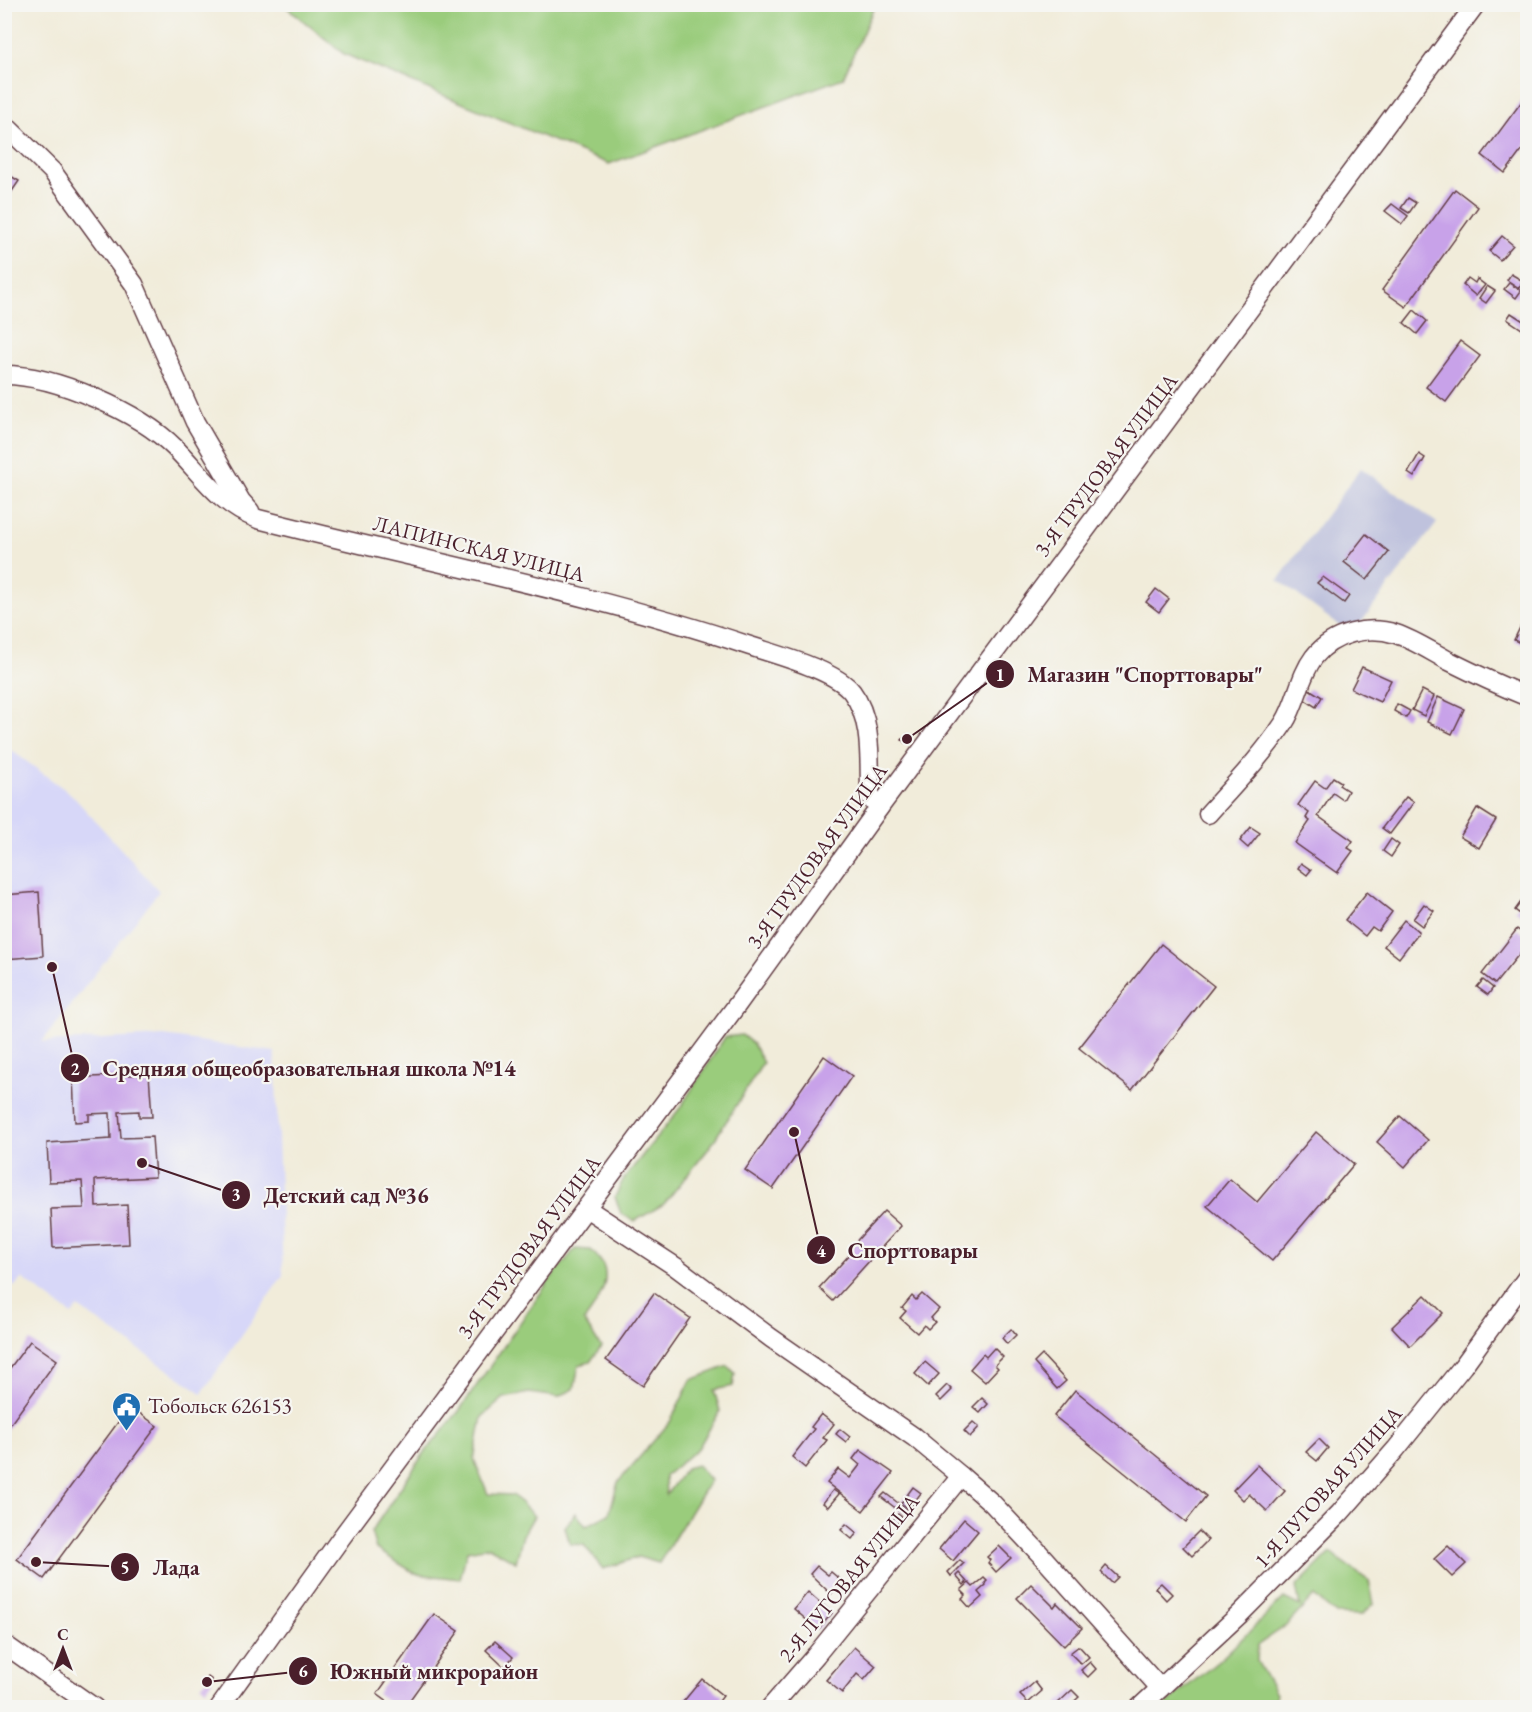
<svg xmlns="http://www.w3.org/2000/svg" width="1532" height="1712" font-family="'EB Garamond',serif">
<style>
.built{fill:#d7d7f8}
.industrial{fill:#bfc2dd}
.green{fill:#9acc7c;stroke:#727654;stroke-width:1.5}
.building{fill:#c8a2e9}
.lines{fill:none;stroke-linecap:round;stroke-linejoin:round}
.minor-casing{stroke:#633e45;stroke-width:21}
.minor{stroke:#fff;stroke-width:18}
.labels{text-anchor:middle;stroke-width:4.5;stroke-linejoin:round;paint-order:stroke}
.street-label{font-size:21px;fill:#4a1f2b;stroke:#f6f6f2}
.poi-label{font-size:21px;fill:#4a1f2b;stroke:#f6f6f2;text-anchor:start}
.leader{fill:none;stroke:#4a1f2b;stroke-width:2}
.callout-dot{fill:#4a1f2b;stroke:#f6f6f2;stroke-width:2}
.mark-label{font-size:18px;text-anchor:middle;font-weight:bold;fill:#fff}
.callout-label{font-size:22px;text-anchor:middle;font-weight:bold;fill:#4a1f2b;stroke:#f6f6f2;stroke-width:4.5;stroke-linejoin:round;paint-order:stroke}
</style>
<rect width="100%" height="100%" fill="#f6f6f2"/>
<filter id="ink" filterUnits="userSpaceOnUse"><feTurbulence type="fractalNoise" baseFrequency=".0167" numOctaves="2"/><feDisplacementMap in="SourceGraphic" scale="12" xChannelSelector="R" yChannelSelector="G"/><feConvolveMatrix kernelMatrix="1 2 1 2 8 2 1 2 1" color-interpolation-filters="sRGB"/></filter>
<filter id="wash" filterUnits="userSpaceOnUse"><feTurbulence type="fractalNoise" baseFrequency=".008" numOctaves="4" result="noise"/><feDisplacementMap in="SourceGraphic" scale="24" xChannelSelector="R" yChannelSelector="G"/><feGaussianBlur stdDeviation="1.35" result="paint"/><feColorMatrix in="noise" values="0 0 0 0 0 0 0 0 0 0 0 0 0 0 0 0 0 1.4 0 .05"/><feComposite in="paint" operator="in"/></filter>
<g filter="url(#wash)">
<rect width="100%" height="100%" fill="#f1ecda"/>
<polygon class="built" points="4,745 71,794 159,891 42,1042 164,1036 275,1052 283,1275 202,1393 78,1307 72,1315 22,1278 14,1287 5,1280"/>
<polygon class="industrial" points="1361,468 1437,523 1359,625 1341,627 1278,580"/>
<g class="green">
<polygon points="284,5 875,5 843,78 609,164 344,54"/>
<polygon points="742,1035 753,1044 763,1063 710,1147 664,1204 635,1221 621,1214 615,1197 623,1180 680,1108 725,1037"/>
<path d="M575,1249L591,1250C595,1254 600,1259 603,1265C611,1283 595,1307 584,1321L601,1347L590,1362L579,1365L574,1389L558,1397L529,1393L504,1398L482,1417L474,1459L488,1494L513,1495L534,1516L523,1535L516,1562L489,1547L467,1551L460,1579L416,1574L376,1549L371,1532L422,1456L459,1411L551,1278Z"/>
<polygon points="728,1366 735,1373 733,1386 714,1390 720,1411 699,1447 665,1476 666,1495 686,1468 697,1465 710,1480 659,1563 638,1557 603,1569 584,1545 570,1544 565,1527 576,1513 586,1526 609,1514 618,1482 670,1422 691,1380"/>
<polygon points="1330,1553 1369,1581 1374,1604 1361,1615 1336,1614 1314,1596 1287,1625 1258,1645 1257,1661 1276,1694 1272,1707 1162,1707 1221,1659 1284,1598 1300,1606 1296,1587"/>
</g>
<g id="blocks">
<g class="building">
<polygon points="1528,93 1528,142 1505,173 1482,155"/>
<polygon points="4,172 19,181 4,203"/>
<polygon points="1455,189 1478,207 1406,307 1382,290"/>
<polygon points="1408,198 1416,203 1409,213 1401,208"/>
<polygon points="1392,204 1408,216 1402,224 1385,211"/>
<polygon points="1502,236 1513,245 1500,260 1489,251"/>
<polygon points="1511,274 1523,281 1519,288 1507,280"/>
<polygon points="1468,278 1475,283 1477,279 1485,285 1476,296 1463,285"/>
<polygon points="1509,283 1521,291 1516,298 1504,289"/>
<polygon points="1487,286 1495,291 1486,303 1479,298"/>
<polygon points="1414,310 1427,321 1417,334 1404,323"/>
<polygon points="1511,313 1528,324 1528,333 1507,319"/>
<polygon points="1460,341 1480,356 1446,402 1426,387"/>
<polygon points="1419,454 1425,458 1414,477 1408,473"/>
<polygon points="1366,534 1389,552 1367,580 1344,562"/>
<polygon points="1323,577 1349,596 1344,603 1317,583"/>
<polygon points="1156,589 1169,599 1159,612 1146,602"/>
<polygon points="1528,611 1528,647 1514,640"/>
<polygon points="1362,667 1391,680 1380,702 1351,689"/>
<polygon points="1309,689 1322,697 1316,707 1302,698"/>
<polygon points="1422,690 1434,696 1424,716 1412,710"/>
<polygon points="1438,697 1464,709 1452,734 1427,722"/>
<polygon points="1397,704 1410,711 1406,718 1394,711"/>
<polygon points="907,734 910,737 905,743 902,740"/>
<polygon points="1333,777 1341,782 1339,785 1348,791 1343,800 1333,793 1318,816 1353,841 1348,848 1353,851 1337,873 1295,843 1310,821 1306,818 1309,813 1298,805 1315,781 1325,788"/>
<polygon points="1406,797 1414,802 1390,834 1382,828"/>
<polygon points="1477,808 1496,820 1479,848 1460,837"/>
<polygon points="1251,827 1260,833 1248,848 1240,841"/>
<polygon points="1391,839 1399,845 1391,857 1383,851"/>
<polygon points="1301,863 1311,870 1307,875 1298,868"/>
<polygon points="39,892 43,956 4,959 4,895"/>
<polygon points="1367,892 1392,912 1378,931 1372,927 1365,936 1345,920"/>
<polygon points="1526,895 1528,913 1524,917 1515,910"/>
<polygon points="1424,904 1434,911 1422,926 1413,919"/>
<polygon points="1404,920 1419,932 1399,958 1384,946"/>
<polygon points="1517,929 1528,937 1528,943 1495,984 1482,974"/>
<polygon points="1161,944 1214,986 1132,1090 1079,1048"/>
<polygon points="1483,980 1493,988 1488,995 1477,987"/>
<polygon points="824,1056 852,1076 773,1189 745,1170"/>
<polygon points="149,1074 152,1117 139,1117 139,1111 119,1112 121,1138 152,1137 155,1177 95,1180 96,1207 127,1205 129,1244 53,1248 51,1209 84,1208 82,1181 49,1182 47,1143 111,1139 110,1113 89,1114 89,1121 75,1122 73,1078"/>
<polygon points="1400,1116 1428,1140 1405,1167 1377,1142"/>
<polygon points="1316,1132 1354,1164 1272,1261 1207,1206 1230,1179 1257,1202"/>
<polygon points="884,1211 901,1226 833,1301 819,1288 852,1252 849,1249"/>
<polygon points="654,1293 690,1318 643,1386 606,1360"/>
<polygon points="922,1294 939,1309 931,1318 935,1322 928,1329 924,1325 917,1333 900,1318 906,1311 902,1308 912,1296 916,1300"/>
<polygon points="1425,1295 1443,1313 1410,1346 1392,1327"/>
<polygon points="1011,1329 1016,1335 1007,1344 1002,1338"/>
<polygon points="30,1341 57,1360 4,1433 4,1376"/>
<polygon points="994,1348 1003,1357 995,1365 998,1368 985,1382 970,1369 983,1354 986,1357"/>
<polygon points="1042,1355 1066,1381 1057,1389 1034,1363"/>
<polygon points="925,1362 939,1374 928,1386 915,1374"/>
<polygon points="947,1385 952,1390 941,1401 936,1396"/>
<polygon points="1075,1390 1206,1496 1186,1522 1054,1416"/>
<polygon points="982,1398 988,1404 980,1413 973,1407"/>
<polygon points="130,1406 157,1426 44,1579 17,1559"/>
<polygon points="821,1414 834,1424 823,1438 827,1440 805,1468 792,1457 814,1429 811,1427"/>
<polygon points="973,1422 979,1427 970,1437 964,1431"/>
<polygon points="840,1429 850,1437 846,1442 836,1434"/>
<polygon points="1319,1439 1328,1448 1317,1461 1306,1452"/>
<polygon points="860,1450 893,1473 863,1511 827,1483 838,1469 850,1478 860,1465 853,1459"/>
<polygon points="1257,1465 1285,1491 1267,1511 1249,1494 1243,1500 1233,1490"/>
<polygon points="913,1487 921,1493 909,1509 901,1503"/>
<polygon points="833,1490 839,1494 828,1507 823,1503"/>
<polygon points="885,1493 906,1509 902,1513 881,1497"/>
<polygon points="898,1514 902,1517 896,1525 892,1521"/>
<polygon points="964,1519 978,1531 953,1561 939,1549"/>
<polygon points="846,1524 857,1533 852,1539 841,1530"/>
<polygon points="1199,1531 1208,1540 1192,1556 1183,1547"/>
<polygon points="999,1546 1011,1558 996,1572 988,1563 990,1560 987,1557"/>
<polygon points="1448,1546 1466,1564 1452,1577 1434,1559"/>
<polygon points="960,1560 964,1563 951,1576 948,1572"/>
<polygon points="817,1566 828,1575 831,1572 842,1581 831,1594 810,1574"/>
<polygon points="1106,1566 1118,1577 1112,1583 1101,1572"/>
<polygon points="959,1573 967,1582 964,1585 956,1576"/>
<polygon points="984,1578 987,1581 985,1583 986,1585 978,1592 982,1597 970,1608 962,1599 966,1595 961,1590 969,1583 973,1587"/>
<polygon points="1161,1583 1172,1594 1166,1600 1155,1588"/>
<polygon points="1031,1584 1054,1607 1057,1603 1082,1628 1064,1646 1017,1598"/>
<polygon points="808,1592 832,1613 818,1630 794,1609"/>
<polygon points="434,1614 459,1631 404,1708 396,1708 377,1694"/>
<polygon points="495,1641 513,1657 504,1667 486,1650"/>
<polygon points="1079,1646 1089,1657 1081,1664 1070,1653"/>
<polygon points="854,1647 876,1666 864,1680 857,1674 842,1693 826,1680"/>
<polygon points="1090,1662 1096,1669 1088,1677 1081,1670"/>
<polygon points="208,1677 212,1680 206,1689 201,1686"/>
<polygon points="702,1679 723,1696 714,1708 678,1708"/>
<polygon points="1035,1682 1042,1691 1028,1703 1020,1695"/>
<polygon points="1072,1690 1079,1697 1067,1708 1060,1708 1057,1704"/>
</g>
</g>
</g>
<g filter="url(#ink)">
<use href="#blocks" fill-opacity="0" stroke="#633e45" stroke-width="1.5"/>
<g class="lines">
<defs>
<g id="minor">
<polyline points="4,124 52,171 134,284 195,422 241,501 250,511"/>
<path d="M4,375C55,375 139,412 175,448C202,475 220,505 258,519C422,561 589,592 750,646C777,655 835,670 852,692C873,720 869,761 870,793L872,800L879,808"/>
<path d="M1208,814C1234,785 1262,756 1284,723C1297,703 1299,677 1314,657C1333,633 1368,625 1396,634C1414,640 1432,652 1449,661C1475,674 1501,686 1528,697"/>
<polyline points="586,1208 676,1267 771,1338 914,1437 961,1476 992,1503 1040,1554 1160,1688"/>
<polyline points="4,1644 95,1708"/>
<polyline points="219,1708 341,1538 737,1005 879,808 1476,4"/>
<polyline points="770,1708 816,1655 961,1476"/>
<polyline points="1139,1708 1239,1615 1340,1513 1396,1449 1463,1366 1528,1276"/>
</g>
</defs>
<use href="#minor" class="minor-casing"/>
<use href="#minor" class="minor"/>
</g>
</g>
<defs>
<symbol id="civic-pin" viewBox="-11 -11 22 30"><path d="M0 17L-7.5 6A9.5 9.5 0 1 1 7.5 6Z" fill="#1f6fb2" stroke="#f6f6f2"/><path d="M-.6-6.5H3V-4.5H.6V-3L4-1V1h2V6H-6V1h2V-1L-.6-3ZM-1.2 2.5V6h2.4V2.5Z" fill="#fff"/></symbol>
</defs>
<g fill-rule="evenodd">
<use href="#civic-pin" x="110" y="1390" width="33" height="45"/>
</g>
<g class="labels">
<g class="street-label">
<text transform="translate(1106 465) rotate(-53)" y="7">3-Я ТРУДОВАЯ УЛИЦА</text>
<text transform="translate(479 549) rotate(14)" y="7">ЛАПИНСКАЯ УЛИЦА</text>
<text transform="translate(817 856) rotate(-54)" y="7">3-Я ТРУДОВАЯ УЛИЦА</text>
<text transform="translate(529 1247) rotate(-53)" y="7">3-Я ТРУДОВАЯ УЛИЦА</text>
<text transform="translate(1328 1487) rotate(-48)" y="7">1-Я ЛУГОВАЯ УЛИЦА</text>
<text transform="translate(849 1578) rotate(-51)" y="7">2-Я ЛУГОВАЯ УЛИЦА</text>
</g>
<g class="poi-label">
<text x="148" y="1413">Тобольск 626153</text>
</g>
</g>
<path class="leader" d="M907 739L1000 674M52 967L75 1068M142 1163L236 1195M794 1132L821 1250M36 1562L125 1567M207 1682L303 1671"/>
<g class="callout-dot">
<circle cx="907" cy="739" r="6"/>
<circle cx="52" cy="967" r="6"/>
<circle cx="142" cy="1163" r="6"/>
<circle cx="794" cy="1132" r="6"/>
<circle cx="36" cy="1562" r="6"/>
<circle cx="207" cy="1682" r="6"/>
<circle cx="1000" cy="674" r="15"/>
<circle cx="75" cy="1068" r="15"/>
<circle cx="236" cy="1195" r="15"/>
<circle cx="821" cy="1250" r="15"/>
<circle cx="125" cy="1567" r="15"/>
<circle cx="303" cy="1671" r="15"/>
</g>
<g class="mark-label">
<text x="1000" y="681">1</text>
<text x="75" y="1075">2</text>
<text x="236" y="1201">3</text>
<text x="821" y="1257">4</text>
<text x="125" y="1574">5</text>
<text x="303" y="1677">6</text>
</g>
<g class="callout-label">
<text x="1145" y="682">Магазин "Спорттовары"</text>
<text x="309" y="1076">Средняя общеобразовательная школа №14</text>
<text x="346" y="1203">Детский сад №36</text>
<text x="913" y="1258">Спорттовары</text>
<text x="176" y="1575">Лада</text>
<text x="434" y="1679">Южный микрорайон</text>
</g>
<rect width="1532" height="1712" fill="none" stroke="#f6f6f2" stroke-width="24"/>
<g transform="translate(63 1649)" stroke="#f6f6f2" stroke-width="4.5" paint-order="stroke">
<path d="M0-4.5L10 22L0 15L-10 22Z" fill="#4a1f2b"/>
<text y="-9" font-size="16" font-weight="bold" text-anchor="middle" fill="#4a1f2b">С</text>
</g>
</svg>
